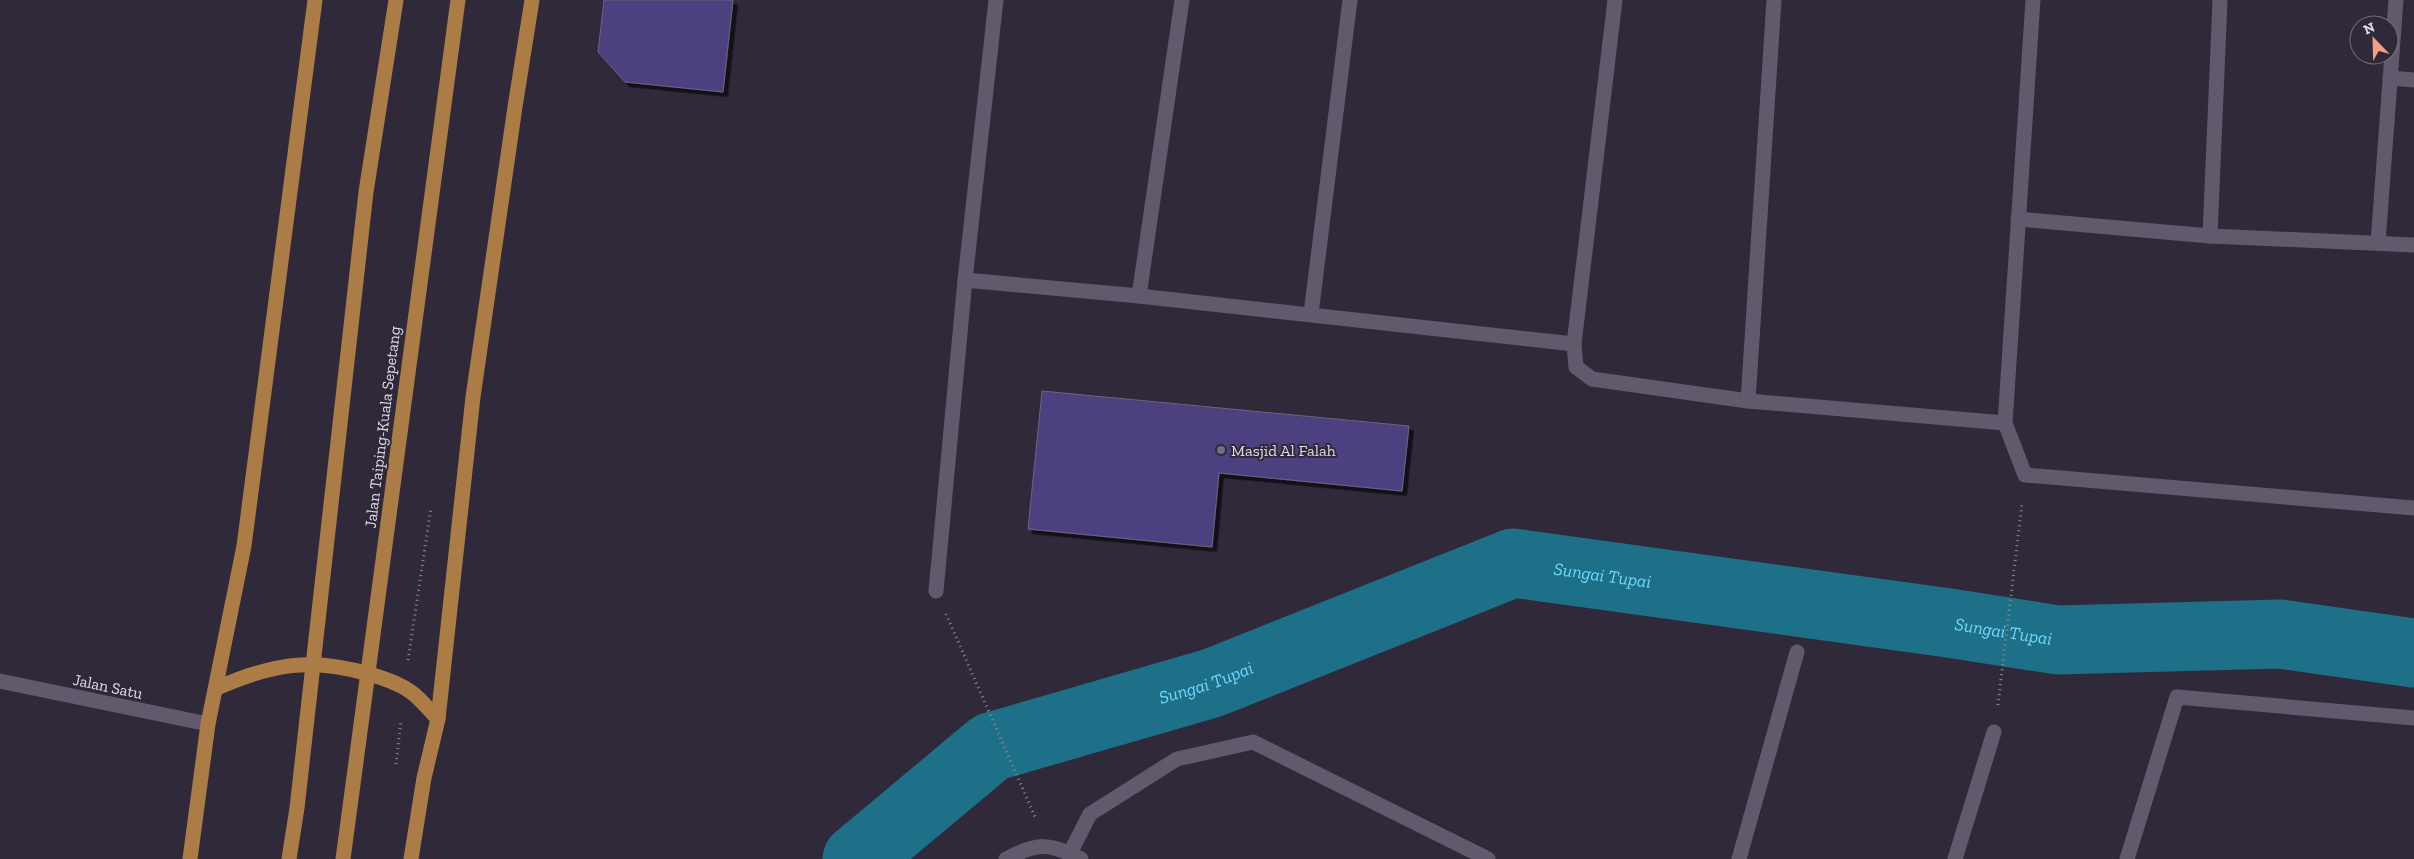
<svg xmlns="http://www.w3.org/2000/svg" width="2414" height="859" font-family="'Zilla Slab',serif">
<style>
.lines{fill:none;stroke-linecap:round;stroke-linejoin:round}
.river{stroke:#1e6f88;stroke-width:69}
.building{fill:#4e3f80;stroke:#69677a;filter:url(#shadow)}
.path{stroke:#8d8895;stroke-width:3;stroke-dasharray:1 4;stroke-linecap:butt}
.minor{stroke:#625a6c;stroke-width:15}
.major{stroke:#ac7c47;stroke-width:15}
.worship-dot{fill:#6b7280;stroke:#2f2939;stroke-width:2}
.labels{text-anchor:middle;stroke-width:4;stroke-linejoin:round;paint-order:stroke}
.street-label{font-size:16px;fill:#e0dce6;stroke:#2f2939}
.poi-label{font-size:16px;fill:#e0dce6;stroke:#2f2939;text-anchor:start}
.water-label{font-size:18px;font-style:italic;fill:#70d8fc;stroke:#2f2939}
</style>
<defs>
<filter id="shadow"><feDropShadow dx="4.5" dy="4.5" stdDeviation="0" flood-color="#0009"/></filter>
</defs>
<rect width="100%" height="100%" fill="#2f2939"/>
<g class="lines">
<path class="river" id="s1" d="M857,859L991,747L1212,683L1513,563L1949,623L2058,640L2280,634L2414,653"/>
</g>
<g class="building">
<polygon points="604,0 733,0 723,92 625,82 598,52"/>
<polygon points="1042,391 1409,426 1402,491 1219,473 1212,547 1028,529"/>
</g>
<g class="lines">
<g class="path">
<polyline points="946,614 1036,819"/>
<polyline points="408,660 431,508"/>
<polyline points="1998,705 2022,503"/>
<polyline points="396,764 401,721"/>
</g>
<g class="minor">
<polyline points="2033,0 2005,423 2025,475 2414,508"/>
<polyline points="2390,78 2414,80"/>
<polyline points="2018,219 2210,236 2414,245"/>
<polyline points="2210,236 2220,0"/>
<polyline points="2378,243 2396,0"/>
<polyline points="965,280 1139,296 1574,344 1576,367 1592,379 1748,401 2005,423"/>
<polyline points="1139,296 1182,0"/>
<polyline points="1311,314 1350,0"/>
<polyline points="1574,344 1615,0"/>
<polyline points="1748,401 1774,0"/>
<polyline points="936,591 965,280 996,0"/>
<polyline points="0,681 208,724"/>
<polyline points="1070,853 1090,814 1177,759 1253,742 1488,859"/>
<path d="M1006,859C1038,842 1049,843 1081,859"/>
<polyline points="1739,859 1797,652"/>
<polyline points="1955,859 1994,732"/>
<polyline points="2127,859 2177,697 2414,718"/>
</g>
<g class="major">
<path d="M217,688C272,664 311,657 369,674C383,678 399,683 411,692C421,699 429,710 438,719"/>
<polyline points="190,859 208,724 244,546 315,0"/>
<polyline points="289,859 297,808 366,192 396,0"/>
<polyline points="343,859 458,0"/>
<polyline points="411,859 424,778 438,719 473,397 515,107 532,0"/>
</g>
</g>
<circle class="worship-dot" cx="1221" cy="450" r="5"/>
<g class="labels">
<g class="street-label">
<text transform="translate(382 427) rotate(-83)" y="6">Jalan Taiping-Kuala Sepetang</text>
<text transform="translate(108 686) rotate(12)" y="6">Jalan Satu</text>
</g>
<g class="poi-label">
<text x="1231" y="456">Masjid Al Falah</text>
</g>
<g class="water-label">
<text dy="6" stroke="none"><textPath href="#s1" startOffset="819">Sungai Tupai</textPath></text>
<text dy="6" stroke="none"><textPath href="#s1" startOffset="1224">Sungai Tupai</textPath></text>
<text dy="6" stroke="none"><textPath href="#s1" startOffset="399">Sungai Tupai</textPath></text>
</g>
</g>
<g transform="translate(2374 40) rotate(337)"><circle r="24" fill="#2f2939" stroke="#76717e"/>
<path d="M0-4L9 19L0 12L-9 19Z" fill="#f49e86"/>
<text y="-8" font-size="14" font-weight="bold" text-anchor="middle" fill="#e0dce6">N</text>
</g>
</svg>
